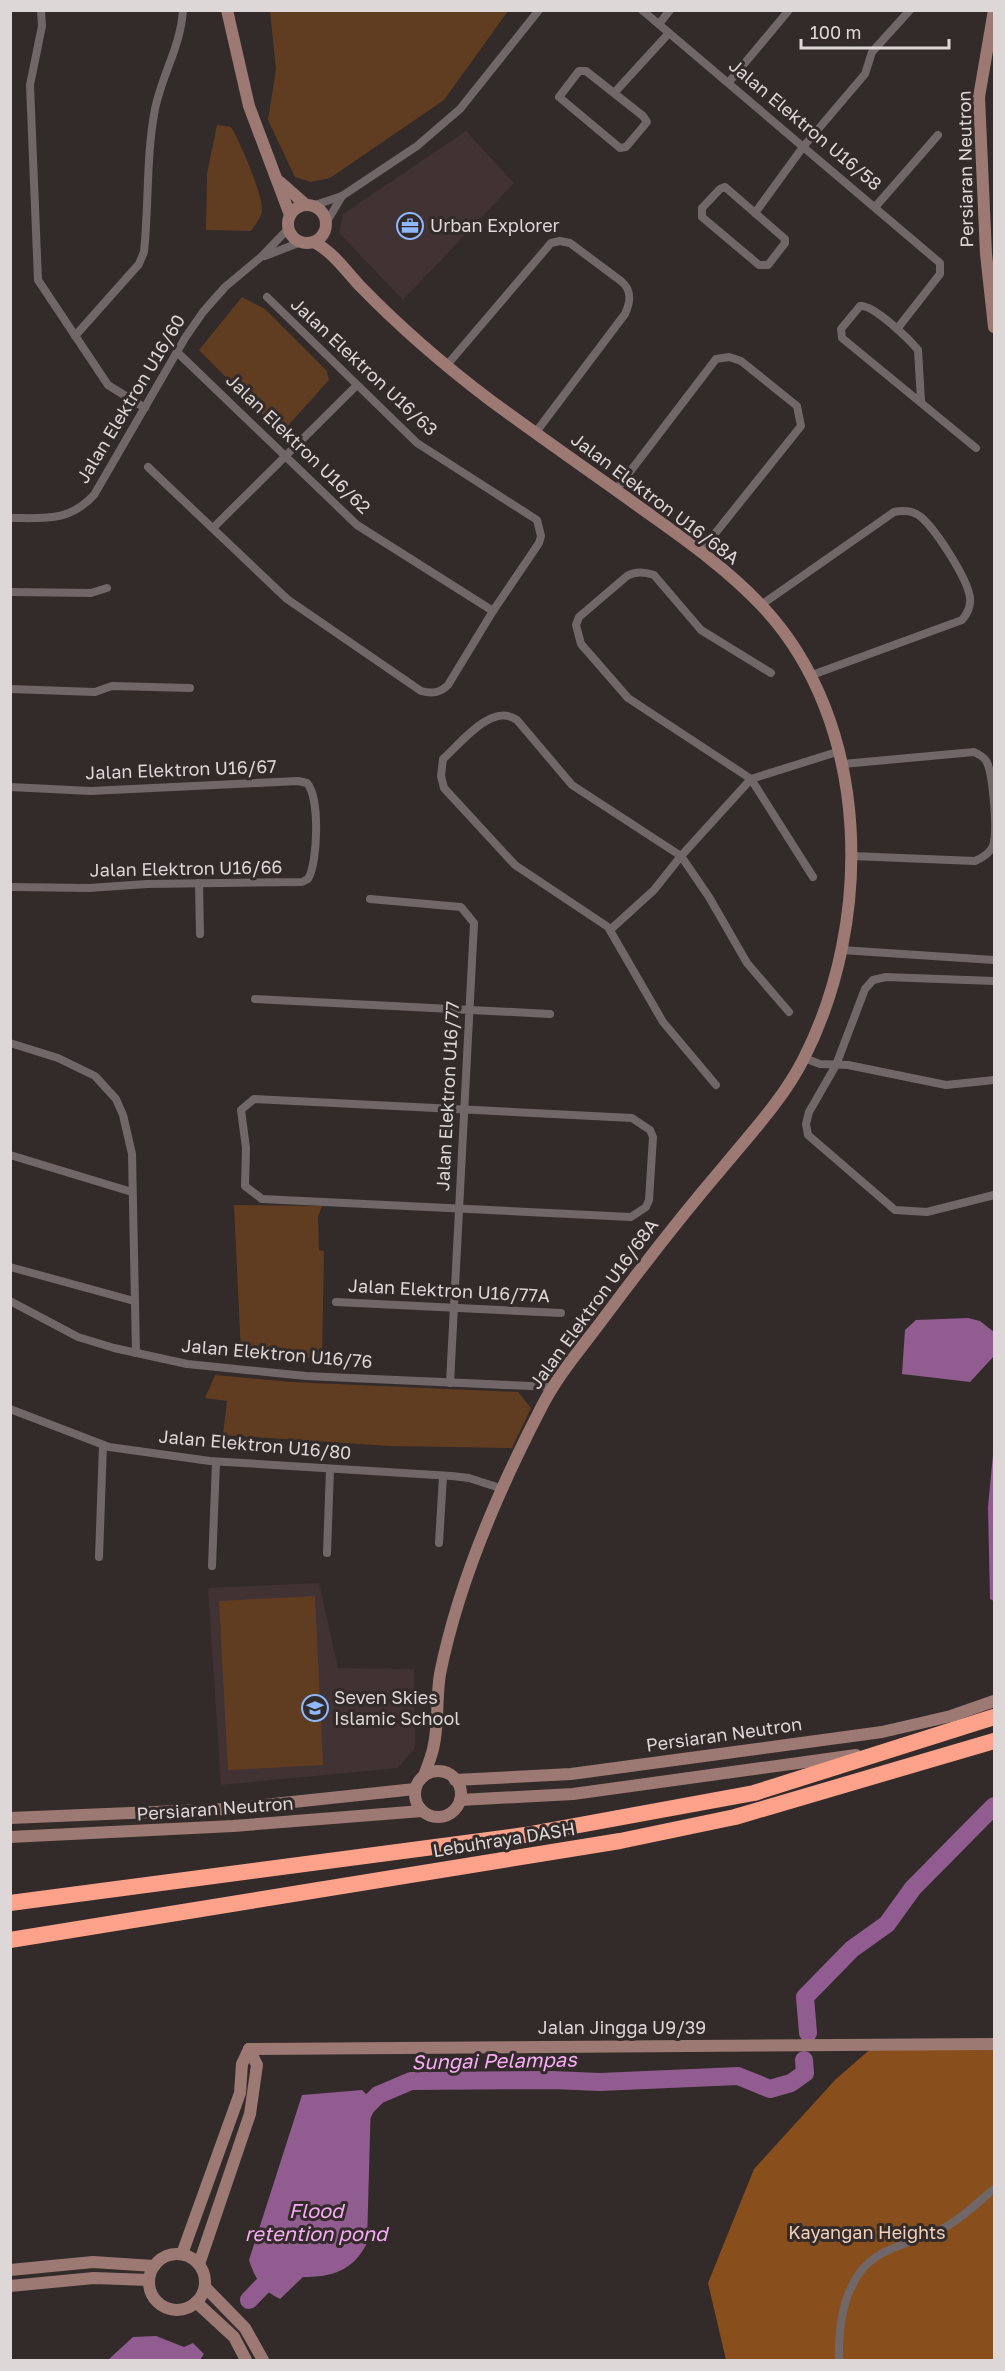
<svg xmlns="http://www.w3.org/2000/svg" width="1005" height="2371" font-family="'Golos Text',sans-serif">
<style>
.built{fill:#413233}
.green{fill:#603d21}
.forest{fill:#884e1b}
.water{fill:#915c90}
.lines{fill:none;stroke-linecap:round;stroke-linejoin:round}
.river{stroke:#915c90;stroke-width:18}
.street{stroke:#726768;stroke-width:8}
.secondary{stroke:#9c7972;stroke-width:12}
.highway{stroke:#fda28a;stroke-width:16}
.labels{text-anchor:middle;stroke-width:6;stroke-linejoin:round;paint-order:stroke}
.street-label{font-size:18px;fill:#ddd7d7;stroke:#332a2a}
.poi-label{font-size:18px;fill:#ddd7d7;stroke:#332a2a;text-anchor:start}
.park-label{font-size:18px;fill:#f3d0b7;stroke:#332a2a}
.water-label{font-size:20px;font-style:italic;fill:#f8acf6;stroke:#332a2a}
</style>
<rect width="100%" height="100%" fill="#332a2a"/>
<g class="built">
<polygon points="466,131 514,183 403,300 339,233 343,214"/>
<polygon points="319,1583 338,1668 414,1669 415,1748 398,1768 221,1785 208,1588"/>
</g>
<g class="green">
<polygon points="270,11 270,10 508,11 444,100 330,178 311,182 295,177 268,120 276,69"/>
<path d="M217,125L231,127C240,141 263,195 262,211C261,218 255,225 251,231L206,230L207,174Z"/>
<polygon points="242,297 265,309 327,371 329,380 285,429 276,428 199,350"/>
<polygon points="234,1205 322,1206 318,1217 319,1250 324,1251 322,1359 241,1353"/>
<polygon points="215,1375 291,1382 518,1392 531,1408 512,1448 390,1446 223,1435 227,1401 205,1398"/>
<polygon points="315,1596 323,1765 228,1770 219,1601"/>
</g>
<polygon class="forest" points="875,2045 994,2050 994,2360 726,2360 708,2283 754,2169 835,2080"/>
<g class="water">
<polygon points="968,1318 980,1321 994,1332 994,1356 970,1382 902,1374 905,1330 916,1320"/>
<polygon points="994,1444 994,1601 990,1599 988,1507"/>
<path d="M362,2090L371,2099L367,2243C353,2271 332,2277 303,2277L280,2299C261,2290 255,2278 249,2260L302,2095Z"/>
<polygon points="156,2336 184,2347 193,2343 204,2354 200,2360 108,2360 133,2337"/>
</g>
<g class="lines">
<g class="river">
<polyline points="808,2033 805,1997 852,1949 887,1924 913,1888 994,1806"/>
<polyline points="359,2121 366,2107 378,2095 411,2081 552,2080 600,2082 738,2076 770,2089 791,2083 805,2073 804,2060"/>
<polyline points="249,2300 279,2269"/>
</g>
<g class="street">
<polyline points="41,10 42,26 30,85 38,280 108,385 145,408"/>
<polyline points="642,10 940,263 940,274 897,329"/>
<polyline points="659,24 670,10"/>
<polygon points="579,71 586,71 643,116 647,122 626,147 620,148 559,97"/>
<polyline points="729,82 789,10"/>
<polyline points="615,92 669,33"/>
<polygon points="725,187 785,239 785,243 768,265 759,265 702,217 702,208 720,189"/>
<polyline points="312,206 342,196 417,146 460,109 539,10"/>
<polyline points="876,206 938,135"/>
<polyline points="755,213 803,147 865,74 872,52 910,10"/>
<polyline points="326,223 342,196"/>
<polyline points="265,256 301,242"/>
<path d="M75,336L139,264L144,252C149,204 146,156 155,109C162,75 181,45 183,10"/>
<polyline points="177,352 357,525 493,611"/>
<path d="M447,365L551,243L560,241L570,243L621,281C632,290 631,301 625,314L536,432"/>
<path d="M921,401L918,350C909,339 873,304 860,306L841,329L842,338L976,448"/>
<path d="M148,467L287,599L421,691C432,694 440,693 448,685L493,611L539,543L541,536L537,520L417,443L267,297"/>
<polyline points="616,490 716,359 729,357 741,361 797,406 801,426 701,551"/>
<path d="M10,518C45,518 69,522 94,495L185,338L203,312L225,287L261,257L289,228"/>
<polyline points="213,528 356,386"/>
<polyline points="10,592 91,593 107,588"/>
<path d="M761,605L894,512C904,510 913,510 921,517C936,530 968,579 970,598C971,607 968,613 962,620L812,675"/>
<path d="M771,673L701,630L654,575C644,572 636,571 627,576L579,617L576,625L581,644L628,698L751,779L813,877"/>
<polyline points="10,689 95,692 112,686 190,688"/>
<path d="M843,764L974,752C980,755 986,758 988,765C993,780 998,830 993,846C990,853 982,858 975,861L852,856"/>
<path d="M10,787L91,791L298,781L307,783C320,797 318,863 308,879L302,882L147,884L89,888L10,887"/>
<polyline points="199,883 200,934"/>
<polyline points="370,899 461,907 474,923 450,1383"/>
<polyline points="610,930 654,890 681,856 751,779 840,751"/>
<polyline points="841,950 994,960"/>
<polyline points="994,981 886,977 873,980 865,989 836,1065 809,1112 806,1124 808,1135 895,1210 927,1212 994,1195"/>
<polyline points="255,999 550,1014"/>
<polyline points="10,1043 58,1058 95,1076 116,1099 123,1115 132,1154 136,1353"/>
<polyline points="804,1058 820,1064 848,1065 946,1085 994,1080"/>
<path d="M716,1085L663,1022L608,927L515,865L444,788L441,776L443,759C461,743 492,702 517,720L572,785L681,856L709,897L747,963L789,1012"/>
<polygon points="254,1099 632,1118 650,1130 653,1137 649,1200 646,1207 631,1217 262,1199 245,1186 246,1148 241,1110"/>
<polyline points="10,1155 132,1192"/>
<polyline points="10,1267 134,1301"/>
<polyline points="10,1301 78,1337 114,1348 187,1364 306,1376 552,1387"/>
<polyline points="336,1302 561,1313"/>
<polyline points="10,1409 109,1447 210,1461 452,1476 469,1478 503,1489"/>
<polyline points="439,1543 443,1476"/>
<polyline points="327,1553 330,1469"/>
<polyline points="99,1557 103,1445"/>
<polyline points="212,1566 216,1462"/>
<path d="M839,2360C838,2326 844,2278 876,2257C894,2245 916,2241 936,2232C958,2222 976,2204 994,2189"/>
</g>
<g class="secondary">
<polyline points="227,10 249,106 290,215"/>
<polyline points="994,10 979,97 986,254 994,327"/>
<polyline points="280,182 306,205"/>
<circle cx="307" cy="224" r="19"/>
<path d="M314,242C334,253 345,270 361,287C400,327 445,366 490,400C543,439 598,477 652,516C690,543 729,571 762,606C872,723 874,922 803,1060C783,1099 752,1132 724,1166C683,1214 644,1264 606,1315C584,1345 558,1374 541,1408C499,1489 458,1584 440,1674C436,1698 439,1725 433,1749C431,1758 427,1767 424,1776"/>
<circle cx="438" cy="1794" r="23"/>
<polyline points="455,1780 571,1774 882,1732 951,1716 994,1701"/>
<polyline points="460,1800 573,1794 856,1755"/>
<polyline points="10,1818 227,1809 415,1789"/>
<polyline points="10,1837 233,1826 422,1811"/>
<polyline points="249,2049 994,2044"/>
<polyline points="182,2254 240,2093 242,2064 249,2049"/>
<circle cx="177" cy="2282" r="28"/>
<polyline points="199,2264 250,2114 257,2065 249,2049"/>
<polyline points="10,2270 93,2262 154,2266"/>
<polyline points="10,2286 94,2278 149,2280"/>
<polyline points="205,2287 245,2328 263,2360"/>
<polyline points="196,2302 234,2337 246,2360"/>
</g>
<g class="highway">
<polyline points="10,1903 525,1835 754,1793 994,1717"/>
<polyline points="10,1940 620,1841 735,1817 994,1741"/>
</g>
</g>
<defs>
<symbol id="office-ring" viewBox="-11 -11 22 22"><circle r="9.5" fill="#332a2a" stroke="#8fb8fd" stroke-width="1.5"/><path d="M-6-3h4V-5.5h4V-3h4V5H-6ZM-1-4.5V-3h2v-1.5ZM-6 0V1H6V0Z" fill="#8fb8fd"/></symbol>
<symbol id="school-ring" viewBox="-11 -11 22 22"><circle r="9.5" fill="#332a2a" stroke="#8fb8fd" stroke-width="1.5"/><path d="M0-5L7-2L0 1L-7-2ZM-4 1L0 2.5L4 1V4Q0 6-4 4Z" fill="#8fb8fd"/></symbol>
</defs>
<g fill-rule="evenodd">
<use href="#office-ring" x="395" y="211" width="30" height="30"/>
<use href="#school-ring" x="300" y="1693" width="30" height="30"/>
</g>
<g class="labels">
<g class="street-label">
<text transform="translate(805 125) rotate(40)" y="6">Jalan Elektron U16/58</text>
<text transform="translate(966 169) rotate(-91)" y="6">Persiaran Neutron</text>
<text transform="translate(364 367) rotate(43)" y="6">Jalan Elektron U16/63</text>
<text transform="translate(131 399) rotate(-59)" y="6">Jalan Elektron U16/60</text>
<text transform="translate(298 444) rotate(44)" y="6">Jalan Elektron U16/62</text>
<text transform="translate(655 499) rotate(37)" y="6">Jalan Elektron U16/68A</text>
<text transform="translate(181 770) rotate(-2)" y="6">Jalan Elektron U16/67</text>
<text transform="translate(186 869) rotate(-1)" y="6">Jalan Elektron U16/66</text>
<text transform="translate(448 1096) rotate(-87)" y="6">Jalan Elektron U16/77</text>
<text transform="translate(449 1291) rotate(3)" y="6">Jalan Elektron U16/77A</text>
<text transform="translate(594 1304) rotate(-54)" y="6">Jalan Elektron U16/68A</text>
<text transform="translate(277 1354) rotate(5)" y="6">Jalan Elektron U16/76</text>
<text transform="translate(255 1445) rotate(5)" y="6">Jalan Elektron U16/80</text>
<text transform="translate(724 1735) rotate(-8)" y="6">Persiaran Neutron</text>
<text transform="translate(215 1809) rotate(-4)" y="6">Persiaran Neutron</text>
<text transform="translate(504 1840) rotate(-9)" y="6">Lebuhraya DASH</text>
<text x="622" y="2034">Jalan Jingga U9/39</text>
</g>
<g class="poi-label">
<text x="430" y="232">Urban Explorer</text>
<text x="334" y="1704">Seven Skies<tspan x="334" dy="21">Islamic School</tspan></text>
</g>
<g class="park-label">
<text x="867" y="2239">Kayangan Heights</text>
</g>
<g class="water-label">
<text transform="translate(494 2061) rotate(-1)" y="7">Sungai Pelampas</text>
<text x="316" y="2218">Flood<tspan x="316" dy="23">retention pond</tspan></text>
</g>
</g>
<rect width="1005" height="2371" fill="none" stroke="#ddd7d7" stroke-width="24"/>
<path d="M801 39v9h148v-9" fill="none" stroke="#ddd7d7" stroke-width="3"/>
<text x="810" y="39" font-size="18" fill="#ddd7d7" stroke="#332a2a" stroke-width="4.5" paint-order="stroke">100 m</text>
</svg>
